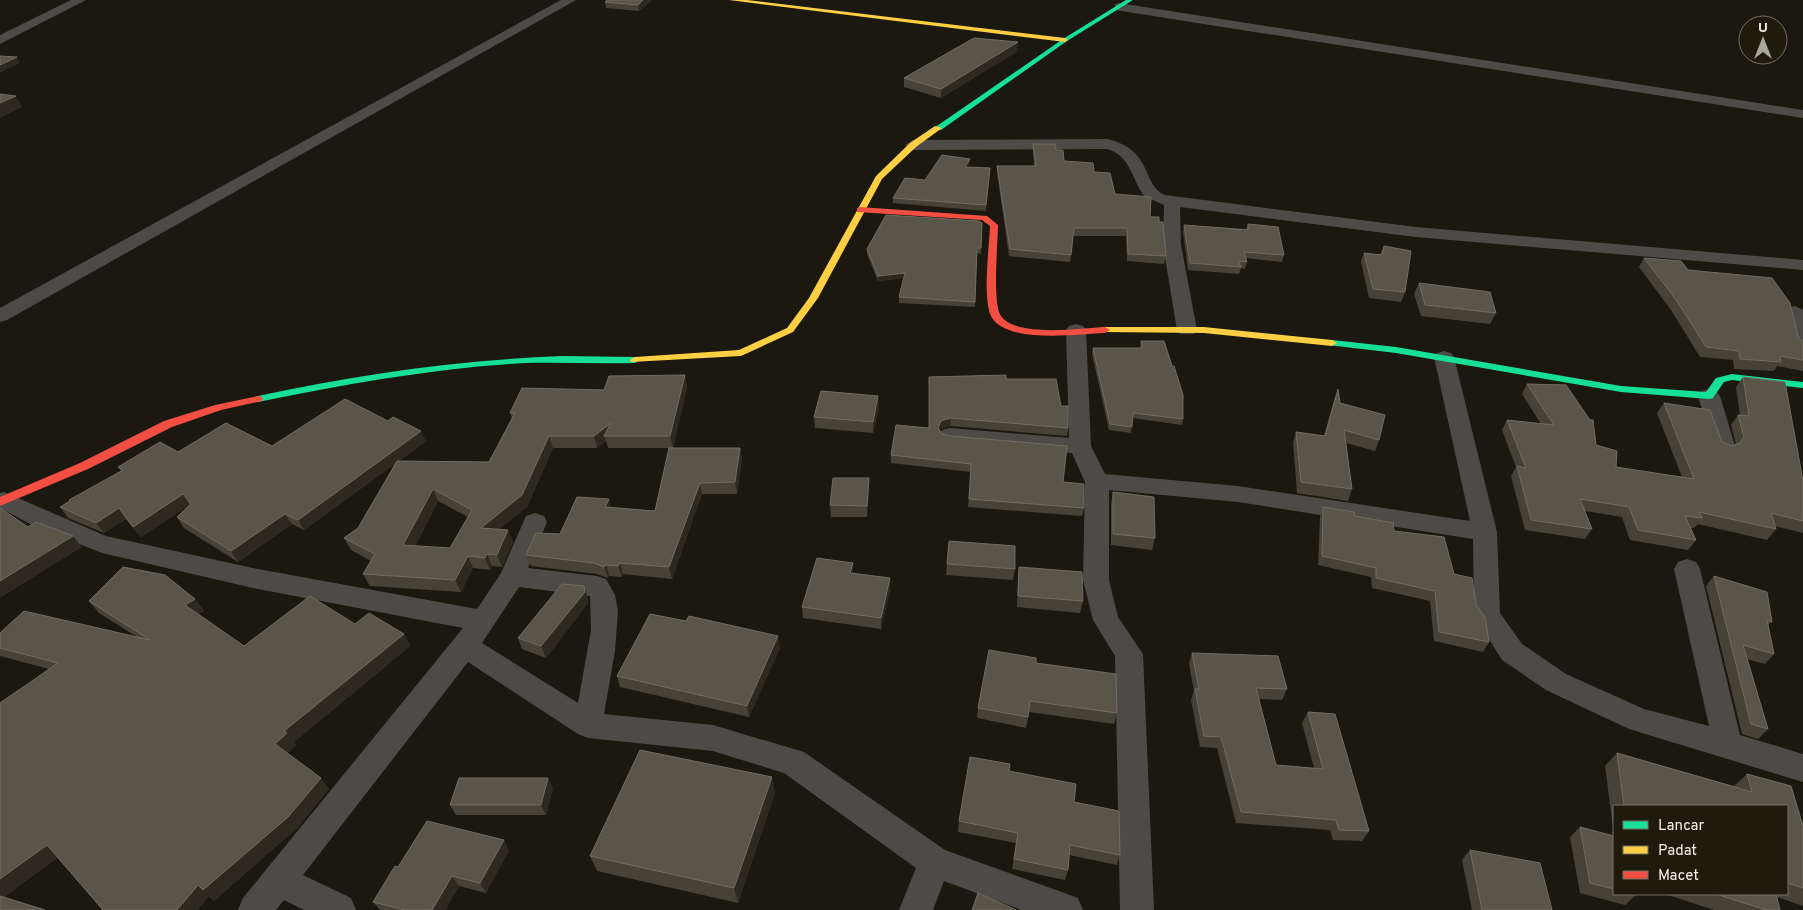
<svg xmlns="http://www.w3.org/2000/svg" width="1803" height="910" font-family="Overpass,sans-serif">
<style>
.lines{fill:none;stroke-linecap:round;stroke-linejoin:round}
.street{fill:#4c4b47;fill-rule:evenodd}
.fast{fill:#16e098;fill-rule:evenodd}
.slow{fill:#ffcf43;fill-rule:evenodd}
.jam{fill:#f24e42;fill-rule:evenodd}
.wall{fill:#464235;fill-rule:evenodd}
.shaded-wall{fill:#2d291e}
.building{fill:#595548;stroke:#716e61;fill-rule:evenodd}
</style>
<rect width="100%" height="100%" fill="#1b1810"/>
<g class="lines">
<g class="street">
<polygon points="71,0 86,0 0,44 0,35"/>
<polygon points="561,0 576,0 7,320 0,322 0,308"/>
<polygon points="1119,3 1803,110 1803,118 1115,10 1115,4"/>
<path d="M1108,139C1154,151 1142,186 1165,195L1416,227L1803,260V270L1416,237L1180,207L1181,245L1197,330L1194,334H1180L1177,330L1163,245L1164,205L1144,196C1131,178 1131,156 1107,149L913,150L905,145L913,140Z"/>
<polygon points="1795,306 1803,310 1803,351 1796,349 1793,345 1785,312 1788,308"/>
<polygon points="1076,324 1083,326 1086,330 1091,446 1105,474 1238,486 1470,521 1434,357 1437,353 1444,351 1451,353 1454,357 1497,532 1500,613 1522,644 1566,674 1644,709 1709,726 1674,569 1678,562 1687,559 1696,562 1700,569 1740,735 1803,754 1803,782 1629,729 1546,690 1502,660 1474,615 1473,539 1238,502 1109,490 1109,580 1118,617 1143,654 1154,910 1120,910 1115,656 1093,620 1083,580 1085,482 1072,453 950,442 942,440 939,435 942,430 950,428 1069,438 1066,330 1069,326"/>
<polygon points="1709,389 1716,391 1720,396 1735,446 1732,451 1724,454 1716,451 1713,446 1698,396 1702,391"/>
<path d="M4,492L106,536L253,568L477,609L501,573L526,516L535,513L544,516L547,522L528,568L597,576L606,579L615,595L618,610L615,651L604,714L713,725L804,752L945,850L1078,898L1083,910H1021L944,881L933,910H899L916,868L784,773L713,751L588,738L578,734L468,662L303,875L351,898L356,910H304L284,900L276,910H238L243,898L463,628L253,588L102,553L34,526L0,508V493ZM519,587L590,596L591,630L578,703L482,643Z"/>
</g>
<g class="fast">
<polygon points="1126,0 1133,0 1067,41 941,130 934,128 1063,39"/>
<polygon points="1332,340 1396,347 1621,386 1706,392 1716,378 1732,374 1803,382 1803,388 1732,380 1724,382 1713,398 1709,399 1621,392 1396,353 1328,345 1327,343 1328,341"/>
<path d="M562,356L635,357L640,360L635,363C598,364 562,362 525,363C435,368 346,384 258,402L253,399L258,396C359,374 459,360 562,356Z"/>
</g>
<g class="slow">
<polygon points="729,0 747,0 1065,38 1068,40 1065,42"/>
<polygon points="935,126 942,128 916,147 882,179 818,298 793,332 741,356 631,362 630,360 635,357 739,350 787,328 809,298 876,176 910,143"/>
<polygon points="1105,327 1204,327 1332,340 1337,343 1332,346 1204,333 1102,332 1100,330 1102,328"/>
</g>
<g class="jam">
<path d="M860,207L987,216L998,225C998,243 992,303 1001,316C1017,338 1081,328 1105,327L1110,330L1105,333C1079,334 1002,345 990,314C983,292 989,250 990,226L982,220L857,212V208Z"/>
<polygon points="258,396 262,397 263,399 262,401 221,410 172,427 88,469 0,506 0,497 80,463 164,421 215,405"/>
</g>
</g>
<g class="wall">
<polygon points="652,0 639,11 606,8 605,2"/>
<polygon points="1018,51 941,98 904,87 904,78"/>
<polygon points="1033,144 1056,150 1064,161 1094,172 1115,194 1159,222 1166,256 1164,264 1127,261 1126,236 1073,236 1070,262 1009,256 997,173 997,166 1034,166 1033,151"/>
<polygon points="970,164 967,167 990,168 986,211 893,203 893,198 925,180"/>
<polygon points="982,223 981,254 976,253 975,307 899,303 899,297 904,278 878,281 867,254 867,249"/>
<polygon points="1248,224 1284,255 1282,262 1246,258 1247,262 1245,269 1241,268 1239,274 1188,270 1183,232 1184,225 1246,229"/>
<polygon points="1384,246 1405,292 1401,302 1369,298 1361,262 1364,253 1380,255"/>
<polygon points="1644,258 1688,270 1798,337 1803,342 1803,371 1777,366 1774,371 1734,369 1733,360 1700,357 1671,310 1639,267"/>
<polygon points="1419,283 1496,313 1490,324 1421,316 1414,294"/>
<polygon points="1141,341 1183,419 1182,425 1132,418 1131,433 1109,430 1092,354 1093,348 1140,348"/>
<path d="M685,375L687,387L673,448H740L742,459L737,494H702L672,579L623,574L622,577L609,576L608,578L597,574L531,566L526,555L560,534L609,499L611,508L655,511L669,448H608L606,441L597,448H553L527,507L499,529L508,530L513,542L502,567L492,566L490,570L473,568L461,592L370,586L363,574L371,561L351,550L344,538L358,528L396,463L304,530L292,524L238,562L184,528L177,517L189,505L141,537L126,519L104,533L68,518L60,507L121,471L118,467L178,452L272,446L426,441L399,461L489,462L512,418L510,413L604,390ZM438,501L468,517L450,548L415,546Z"/>
<polygon points="1743,377 1803,480 1803,533 1775,526 1776,529 1767,540 1698,524 1694,528 1691,528 1696,540 1688,550 1630,540 1622,517 1585,511 1592,529 1585,539 1525,530 1511,476 1516,467 1502,430 1507,420 1541,424 1522,394 1527,384 1596,445 1616,467 1682,477 1657,413 1664,403 1722,442 1732,446 1736,444 1731,425 1738,415 1740,415 1736,387"/>
<polygon points="1006,379 1061,406 1068,428 1067,436 950,426 940,429 940,431 942,434 1063,482 1084,508 1082,516 968,507 971,472 891,463 891,455 929,427"/>
<polygon points="1338,389 1340,403 1379,440 1375,451 1346,443 1352,489 1348,501 1297,493 1293,443 1296,432 1324,436 1334,400"/>
<polygon points="879,407 873,433 815,428 814,417"/>
<polygon points="869,478 869,490 867,517 831,517 830,505"/>
<polygon points="1113,492 1155,538 1152,550 1111,545 1111,504"/>
<polygon points="1323,507 1355,516 1394,531 1454,574 1476,605 1489,642 1483,652 1434,641 1430,601 1372,588 1371,577 1318,565 1320,517"/>
<polygon points="947,564 1015,569 1013,580 946,575"/>
<polygon points="1019,567 1083,601 1080,613 1017,607 1018,578"/>
<polygon points="853,573 890,578 890,589 881,629 803,618 802,607"/>
<polygon points="1714,576 1772,622 1768,625 1774,654 1765,664 1747,659 1768,729 1758,739 1742,734 1706,586"/>
<polygon points="588,598 588,603 546,658 522,649 518,638"/>
<polygon points="195,599 204,611 198,614 244,646 355,624 404,634 410,646 294,742 296,745 287,753 329,789 297,828 214,901 209,896 197,910 103,910 58,857 4,897 0,910 49,669 0,656 0,633 137,637 99,613 89,601"/>
<polygon points="780,648 749,717 620,687 617,676"/>
<polygon points="1192,653 1287,689 1282,700 1259,699 1276,765 1314,768 1302,723 1308,712 1369,831 1362,841 1333,840 1330,830 1236,823 1217,748 1200,747 1191,700 1194,691 1189,664"/>
<polygon points="1036,663 1117,713 1114,724 1029,712 1026,728 977,718 978,708"/>
<polygon points="1617,753 1734,786 1747,774 1791,786 1803,826 1803,906 1777,897 1780,910 1714,910 1665,894 1787,894 1787,806 1614,806 1614,828 1613,828 1605,766"/>
<polygon points="1009,771 1074,802 1120,855 1117,865 1069,855 1068,870 1065,880 1012,869 1016,843 958,832 959,821"/>
<polygon points="553,788 546,815 456,815 450,805"/>
<polygon points="775,793 738,903 597,871 590,856"/>
<polygon points="1580,827 1614,836 1614,894 1635,894 1636,895 1625,905 1580,893 1570,837"/>
<polygon points="509,850 486,893 459,886 445,910 380,910 373,902"/>
<polygon points="1470,850 1552,910 1472,910 1462,860"/>
</g>
<g class="shaded-wall">
<polygon points="643,0 652,0 639,11 638,5"/>
<polygon points="1018,42 1018,51 941,98 941,89"/>
<polygon points="17,57 20,63 0,73 0,65"/>
<polygon points="16,96 22,107 0,118 0,103"/>
<polygon points="970,159 970,164 965,172 965,167"/>
<polygon points="905,273 905,278 878,281 878,276"/>
<polygon points="685,375 687,387 673,448 670,436"/>
<polygon points="878,396 879,407 873,433 873,422"/>
<polygon points="951,418 950,426 940,429 937,436 938,428 941,421"/>
<polygon points="611,423 604,436 606,441 597,448 594,436"/>
<polygon points="421,431 426,441 304,530 298,520"/>
<polygon points="549,436 553,448 527,507 486,540 481,528"/>
<polygon points="740,448 742,459 737,494 735,482"/>
<polygon points="869,478 869,490 867,517 867,506"/>
<polygon points="700,483 702,494 672,579 669,567"/>
<polygon points="433,489 438,501 409,557 403,545"/>
<polygon points="183,494 190,505 141,537 133,527"/>
<polygon points="609,499 612,511 605,507"/>
<polygon points="119,508 126,519 104,533 96,523"/>
<polygon points="285,514 292,524 238,562 231,551"/>
<polygon points="508,530 513,542 502,567 497,555"/>
<polygon points="73,536 82,547 0,598 0,581"/>
<polygon points="487,554 492,566 490,570 485,558"/>
<polygon points="468,556 473,568 461,592 455,580"/>
<polygon points="620,563 623,574 622,577 618,566"/>
<polygon points="853,563 853,574 850,573"/>
<polygon points="606,565 609,576 608,578 604,567"/>
<polygon points="890,578 890,589 881,629 881,618"/>
<polygon points="584,586 588,598 588,603 546,658 541,646"/>
<polygon points="195,599 204,611 194,617 185,605"/>
<polygon points="404,634 410,646 294,742 296,745 284,756 275,744 284,731"/>
<polygon points="778,636 780,648 749,717 747,706"/>
<polygon points="772,777 775,793 738,903 734,888"/>
<polygon points="321,778 329,789 297,828 214,901 209,896 197,910 177,910 198,885"/>
<polygon points="548,778 553,788 546,815 541,805"/>
<polygon points="504,840 509,850 486,893 480,883"/>
<polygon points="47,845 60,855 0,900 0,879"/>
<polygon points="452,876 459,886 445,910 432,910"/>
</g>
<g class="building">
<polygon points="607,0 643,0 638,5 605,2"/>
<polygon points="974,38 1018,42 941,89 904,78"/>
<polygon points="0,56 17,57 0,65"/>
<polygon points="0,94 16,96 0,103"/>
<polygon points="1033,144 1055,144 1056,150 1063,150 1064,161 1093,163 1094,172 1110,173 1115,194 1151,197 1150,217 1159,217 1159,222 1163,222 1166,256 1128,254 1127,228 1074,228 1071,255 1010,249 997,166 1036,166"/>
<polygon points="942,155 970,159 965,167 990,168 986,205 893,198 905,178 925,180"/>
<polygon points="886,215 979,221 982,223 981,248 977,248 975,302 899,297 905,273 878,276 867,249"/>
<polygon points="1248,224 1278,227 1284,255 1244,252 1247,262 1238,261 1241,267 1190,263 1184,225 1248,230"/>
<polygon points="1384,246 1411,251 1405,292 1373,289 1364,253 1382,255"/>
<polygon points="1644,258 1681,261 1688,270 1772,278 1790,303 1798,337 1803,342 1803,360 1780,356 1781,362 1740,359 1739,351 1706,347 1677,301"/>
<polygon points="1419,283 1490,292 1496,313 1425,305"/>
<polygon points="1141,341 1164,341 1172,366 1174,366 1183,395 1183,419 1133,413 1132,427 1110,424 1093,348 1143,348"/>
<path d="M685,375L670,436H604L611,423L594,436H549L522,495L481,528L508,530L497,555L487,554L485,558L468,556L455,580L363,574L375,554L344,538L358,528L397,461L489,462L515,413H510L522,388L604,390L609,376ZM433,489L472,510L450,548L403,545Z"/>
<polygon points="1006,375 1006,379 1056,379 1061,406 1068,406 1068,428 951,418 941,421 938,428 942,434 950,436 1067,446 1063,482 1084,484 1084,508 969,499 971,464 891,455 896,425 929,428 929,377"/>
<polygon points="1743,377 1785,382 1803,481 1803,521 1771,513 1776,529 1699,512 1702,518 1685,516 1696,540 1638,530 1629,507 1580,499 1592,529 1531,520 1517,466 1526,468 1507,420 1554,425 1527,384 1566,385 1590,420 1593,420 1596,445 1617,451 1616,467 1694,479 1664,403 1710,410 1722,442 1732,446 1740,443 1744,437 1738,415 1749,416"/>
<polygon points="1338,389 1340,403 1385,415 1379,440 1344,430 1352,489 1301,482 1296,432 1325,436"/>
<polygon points="821,391 878,396 873,422 814,417"/>
<polygon points="345,399 388,421 393,417 421,431 298,520 285,514 231,551 177,517 191,504 183,494 133,527 119,508 96,523 60,507 70,501 69,500 123,470 118,467 160,442 178,452 226,423 272,446"/>
<polygon points="669,448 740,448 735,482 700,483 669,567 620,563 618,566 606,565 604,567 594,563 526,555 536,533 560,534 577,497 609,499 605,507 655,511"/>
<polygon points="833,478 869,478 867,506 830,505"/>
<polygon points="1113,492 1154,497 1155,538 1113,534"/>
<polygon points="1323,507 1354,512 1355,516 1393,523 1394,531 1444,537 1454,574 1472,578 1476,605 1485,617 1489,642 1439,632 1435,591 1376,578 1376,568 1322,556"/>
<polygon points="0,508 28,527 36,522 73,536 0,581"/>
<polygon points="949,541 1015,546 1015,569 947,564"/>
<polygon points="817,558 853,563 850,573 890,578 881,618 802,607"/>
<polygon points="123,567 165,575 195,599 185,605 244,646 310,596 355,624 369,613 404,634 284,731 287,733 275,744 321,778 288,817 203,890 198,885 177,910 103,910 47,845 0,879 0,703 58,663 0,648 0,633 24,611 150,640 89,601"/>
<polygon points="1019,567 1082,572 1083,601 1018,596"/>
<polygon points="1714,576 1767,592 1772,622 1767,620 1774,654 1743,645 1768,729 1751,724"/>
<polygon points="562,584 584,586 585,592 541,646 518,638"/>
<polygon points="650,614 686,621 689,616 778,636 747,706 617,676"/>
<polygon points="989,650 1036,658 1036,663 1116,674 1117,713 1030,701 1028,717 978,708"/>
<polygon points="1192,653 1278,656 1287,689 1256,688 1276,765 1323,769 1308,712 1335,714 1369,831 1339,830 1336,820 1241,812 1221,737 1204,736 1195,689 1199,689"/>
<polygon points="640,750 772,777 734,888 590,856"/>
<polygon points="1617,753 1752,792 1747,774 1791,786 1803,826 1803,888 1787,883 1787,806 1624,806"/>
<polygon points="970,757 1010,764 1009,771 1076,784 1074,802 1119,811 1120,855 1070,845 1068,870 1014,859 1018,833 959,821"/>
<polygon points="459,778 548,778 541,805 450,805"/>
<polygon points="427,821 504,840 480,883 452,876 432,910 405,910 373,902 395,866 398,867"/>
<polygon points="1580,827 1614,836 1614,889 1590,883"/>
<polygon points="1470,850 1540,863 1552,910 1482,910"/>
<polygon points="978,893 1016,910 972,910"/>
<polygon points="1716,894 1776,894 1780,910 1766,910"/>
<polygon points="0,896 45,910 0,910"/>
</g>
<rect x="1613" y="805" width="175" height="90" fill="#1f1b0c" stroke="#757164"/>
<rect x="1623" y="821" width="25" height="8" fill="#16e098" stroke="#757164"/>
<text x="1658" y="830" font-size="15" fill="#f5f2e8">Lancar</text>
<rect x="1623" y="846" width="25" height="8" fill="#ffcf43" stroke="#757164"/>
<text x="1658" y="855" font-size="15" fill="#f5f2e8">Padat</text>
<rect x="1623" y="871" width="25" height="8" fill="#f24e42" stroke="#757164"/>
<text x="1658" y="880" font-size="15" fill="#f5f2e8">Macet</text>
<g transform="translate(1763 40)"><circle r="24" fill="#1f1b0c" stroke="#757164"/>
<path d="M0-4L9 19L0 12L-9 19Z" fill="#a9a69c"/>
<text y="-8" font-size="14" font-weight="bold" text-anchor="middle" fill="#f5f2e8">U</text>
</g>
</svg>
